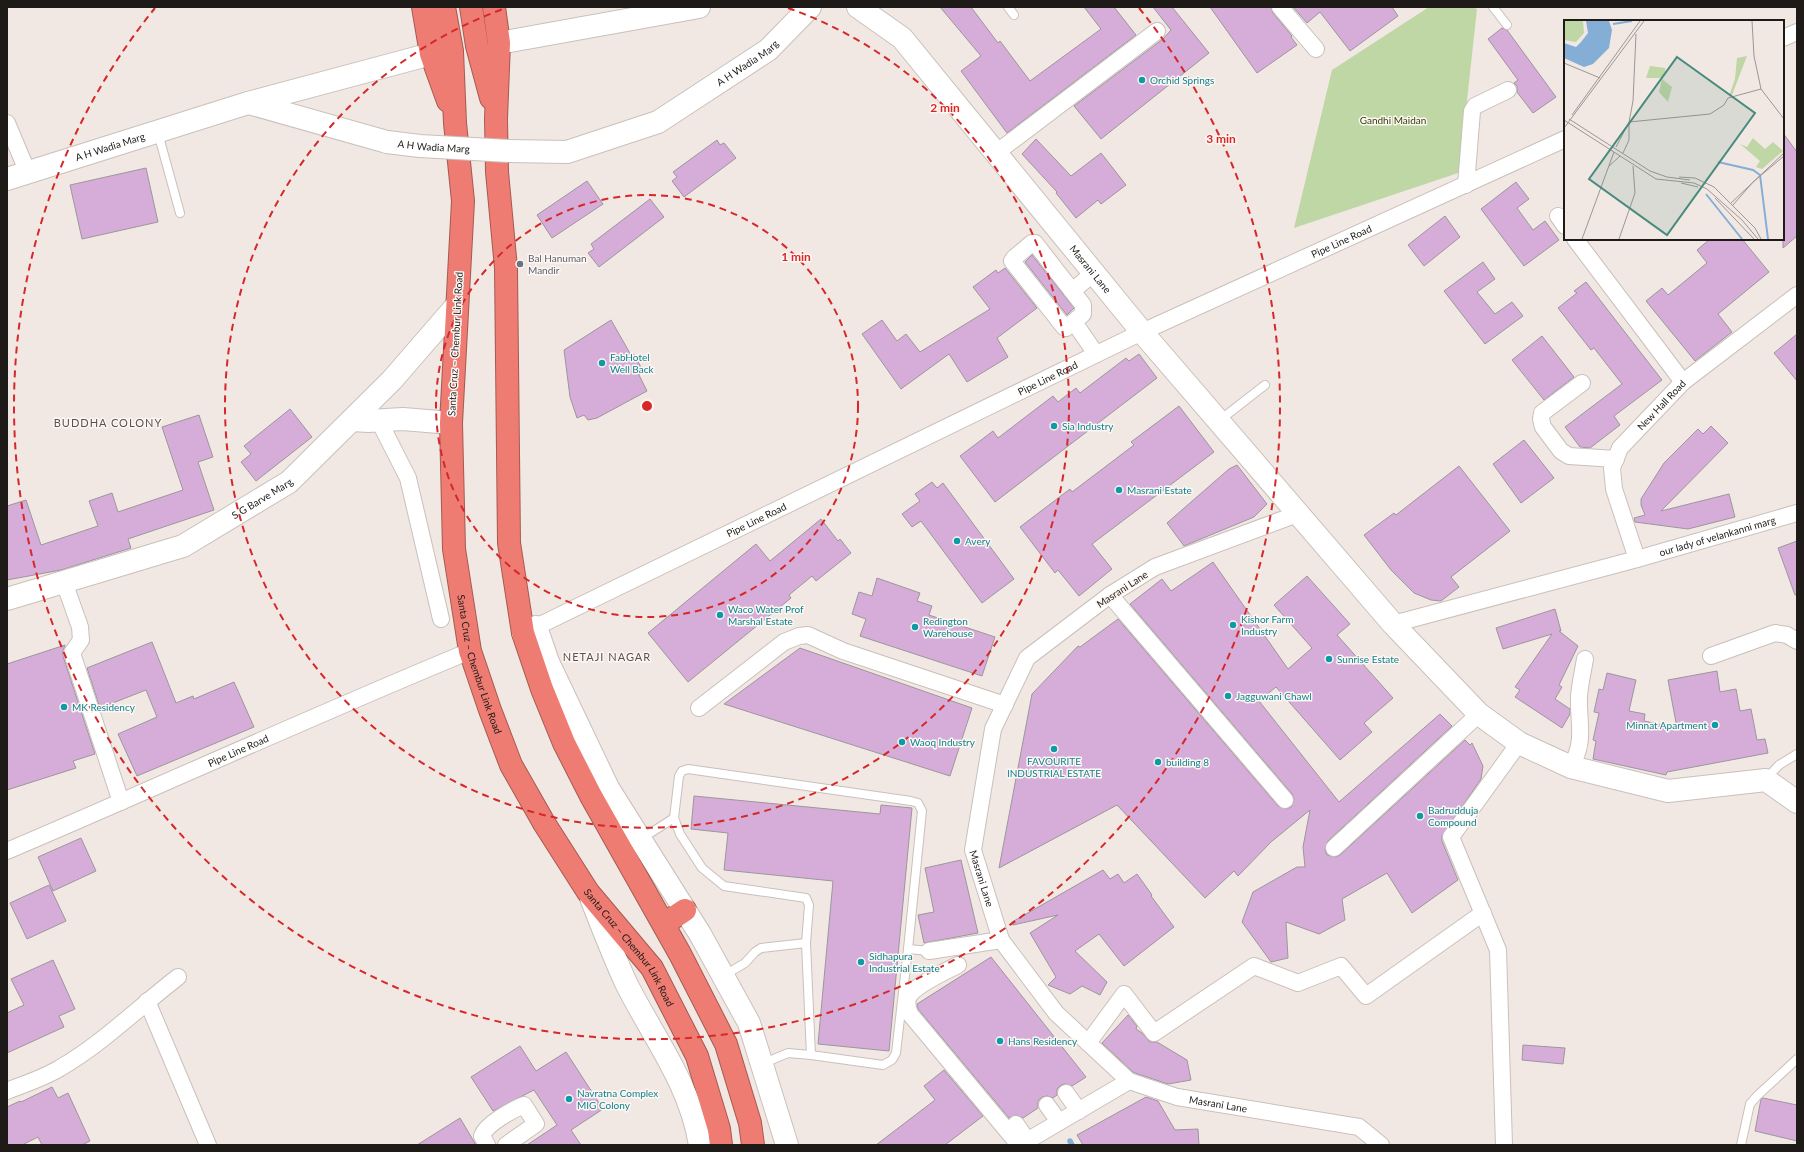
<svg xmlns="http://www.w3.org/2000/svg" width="1804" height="1152" font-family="Lato,sans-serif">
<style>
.green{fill:#bfd6a5}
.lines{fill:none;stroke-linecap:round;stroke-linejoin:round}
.stream{stroke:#85aed7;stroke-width:5.5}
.building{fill:#d5add8;stroke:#9c969d}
.lane-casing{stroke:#c9c0bb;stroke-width:10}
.street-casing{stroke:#c9c0bb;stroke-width:18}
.secondary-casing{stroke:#c9c0bb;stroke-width:24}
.highway-casing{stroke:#a55a52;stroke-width:24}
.lane{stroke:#fff;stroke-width:8}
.street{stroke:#fff;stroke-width:16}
.secondary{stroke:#fff;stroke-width:22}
.highway{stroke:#ee7c72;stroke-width:22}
.secondary-bridge-casing{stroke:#c9c0bb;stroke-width:24;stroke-linecap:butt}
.secondary-bridge{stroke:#fff;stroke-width:22}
.ring{fill:none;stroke:#d62828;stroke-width:2;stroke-dasharray:7 5}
.culture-dot{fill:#0f9aa8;stroke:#fef6f2;stroke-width:1.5}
.worship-dot{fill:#6b7280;stroke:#fef6f2;stroke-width:1.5}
.labels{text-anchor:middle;stroke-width:3;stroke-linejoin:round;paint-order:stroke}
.street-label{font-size:10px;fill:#1d1a18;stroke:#fef6f2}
.culture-label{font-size:10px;fill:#0d838f;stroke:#fef6f2;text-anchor:start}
.park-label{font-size:10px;fill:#2d4108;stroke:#fef6f2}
.worship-label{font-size:10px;fill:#5b616d;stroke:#fef6f2;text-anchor:start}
.neighbourhood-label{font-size:11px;letter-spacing:1px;fill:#5a524e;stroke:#fef6f2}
.inset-river{fill:none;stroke:#85aed7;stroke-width:2}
.inset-road{fill:none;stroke:#9d9692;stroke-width:1}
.view{fill:#488b7e;fill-opacity:0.15;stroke:#488b7e;stroke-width:2}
.inset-edge{fill:none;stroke:#1d1a18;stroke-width:2}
.centre{fill:#d62828;stroke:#fef6f2;stroke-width:2}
.ring-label{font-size:12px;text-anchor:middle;font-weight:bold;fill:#d62828;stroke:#fef6f2;stroke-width:3;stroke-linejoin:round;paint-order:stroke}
</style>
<rect width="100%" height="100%" fill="#f2e8e3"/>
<polygon class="green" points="1429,7 1472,7 1477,9 1464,127 1473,168 1294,228 1332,70"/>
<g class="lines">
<polyline class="stream" points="1070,1141 1072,1145"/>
</g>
<g class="building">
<polygon points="940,7 971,7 998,43 1000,41 1030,81 1101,29 1084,7 1114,7 1136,35 1007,133 961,71 981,56"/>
<polygon points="1153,7 1172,7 1209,53 1101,139 1074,106 1163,39 1171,30"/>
<polygon points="1210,7 1271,7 1273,13 1292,36 1291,37 1297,45 1257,73"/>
<polygon points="1293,7 1392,7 1398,16 1350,51 1320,12 1307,23"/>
<polygon points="1502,28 1507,30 1556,97 1533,113 1517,92 1517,86 1514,83 1518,80 1488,39"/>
<polygon points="1783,133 1797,152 1797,236 1783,248"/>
<polygon points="1036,139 1071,176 1101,153 1126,185 1101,204 1098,200 1076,218 1056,193 1057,192 1022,154"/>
<polygon points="717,140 720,145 724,143 736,158 684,197 672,181 677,177 673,172"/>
<polygon points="146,168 158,222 82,239 70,185"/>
<polygon points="587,181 603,204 552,238 537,215"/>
<polygon points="1516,182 1529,199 1517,208 1533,230 1545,221 1559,240 1524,266 1481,209"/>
<polygon points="650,199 664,217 599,267 588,253 594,249 591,244"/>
<polygon points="1445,216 1460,237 1424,266 1408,245"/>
<polygon points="1710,239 1742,239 1769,272 1718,314 1732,332 1695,361 1646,301 1662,288 1668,295 1707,263 1697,250"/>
<polygon points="1032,255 1074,308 1067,315 1025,262"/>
<polygon points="1483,262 1495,279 1477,292 1495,314 1512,302 1523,316 1485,344 1444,291"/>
<polygon points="1005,268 1037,308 997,338 1008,357 967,382 949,354 901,389 862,334 882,320 897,341 906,334 920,352 990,309 973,287 996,270 998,273"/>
<polygon points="1586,282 1662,380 1614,416 1620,425 1590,448 1580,447 1565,427 1622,384 1594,348 1591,350 1558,308 1577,293 1574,291"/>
<polygon points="611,320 631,355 634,354 643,371 639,375 647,391 597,418 588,420 584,415 577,418 570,397 564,350"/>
<polygon points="1797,334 1797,381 1774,353"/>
<polygon points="1542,336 1574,377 1544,400 1512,360"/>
<polygon points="1139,354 1157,378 995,502 960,456 993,431 998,438 1053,396 1058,402 1076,388 1080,393 1126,358 1129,361"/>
<polygon points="1179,406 1214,452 1092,544 1112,569 1079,596 1058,570 1055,573 1020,527 1070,489 1072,492 1134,445 1131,442"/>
<polygon points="290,409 312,437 256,481 241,462 251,454 244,446"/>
<polygon points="199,415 213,457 198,462 214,510 128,539 131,548 61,570 7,580 7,506 26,500 41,545 98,526 89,501 112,493 118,512 183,490 162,427"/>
<polygon points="1711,426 1728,443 1661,511 1729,494 1735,517 1688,529 1635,522 1634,518 1645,515 1641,505 1641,499 1664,463 1698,429 1703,434"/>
<polygon points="1524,440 1554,478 1521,503 1493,464"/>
<polygon points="1237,465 1267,504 1254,517 1184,546 1167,523 1229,469"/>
<polygon points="1459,466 1510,531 1451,577 1459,587 1441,601 1431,600 1414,593 1391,570 1364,535 1394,513 1396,515"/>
<polygon points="932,482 937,488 943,483 1014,579 982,603 921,521 912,527 902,514 920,501 915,494"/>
<polygon points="821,519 838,541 840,539 851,553 816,581 812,576 789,595 791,598 688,682 648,633 756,544 770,561"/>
<polygon points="1797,541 1797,595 1795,595 1778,548"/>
<polygon points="1213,562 1288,669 1312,648 1274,605 1307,576 1350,624 1337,635 1393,698 1364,723 1372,732 1340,760 1276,687 1259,701 1339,802 1440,714 1452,726 1328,841 1325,850 1327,855 1336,857 1340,855 1465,740 1470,745 1472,743 1483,766 1481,779 1442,836 1442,841 1458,880 1412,913 1387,873 1342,899 1345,920 1319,934 1286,922 1288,958 1271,962 1242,922 1253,892 1297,867 1305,867 1303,847 1310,810 1271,842 1238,876 1234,871 1205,898 1117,805 999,868 1032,694 1078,646 1080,647 1118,619 1278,806 1286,809 1291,807 1294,799 1292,794 1130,604 1162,579 1171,591"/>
<polygon points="877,578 920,593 917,601 932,606 929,615 995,637 982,676 860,636 866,619 852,614 859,592 872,596"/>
<polygon points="1555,609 1561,631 1559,631 1578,646 1559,685 1562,687 1555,699 1570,709 1570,714 1562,728 1515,697 1520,690 1515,687 1552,634 1503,649 1496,628"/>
<polygon points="152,642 176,703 193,696 194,699 234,682 254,727 137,776 118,734 157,717 146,690 100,708 87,668"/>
<polygon points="65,645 63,651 63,656 95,754 73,761 76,768 7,790 7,664"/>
<polygon points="800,648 972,708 950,776 724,704"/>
<polygon points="1717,671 1720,692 1736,689 1740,711 1751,709 1757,740 1765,739 1768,753 1667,772 1666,775 1593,759 1596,741 1593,740 1599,713 1594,712 1599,689 1603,690 1607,673 1636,680 1629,711 1645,714 1644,721 1677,728 1668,680"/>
<polygon points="694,796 880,814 881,805 912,808 889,1051 818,1044 833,881 724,870 728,833 691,829"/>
<polygon points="81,838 96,871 53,891 38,857"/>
<polygon points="961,860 978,933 924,943 918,915 934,912 925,868"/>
<polygon points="1103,870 1110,879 1118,874 1124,883 1137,874 1152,895 1151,896 1174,927 1124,966 1099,934 1075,951 1107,982 1100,995 1082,986 1070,994 1048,985 1056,977 1030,933 1058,915 1013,925 1012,922"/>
<polygon points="49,885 66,921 27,939 10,903"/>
<polygon points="991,957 1086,1077 1072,1086 1065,1084 1061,1085 1057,1089 1057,1095 1053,1098 1047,1096 1042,1097 1038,1101 1038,1108 1023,1118 1016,1115 1009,1118 918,1009 917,1004"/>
<polygon points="53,960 75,1009 59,1016 64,1027 7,1053 7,1013 24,1005 11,979"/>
<polygon points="1128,1015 1137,1026 1136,1029 1142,1033 1150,1042 1157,1042 1187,1060 1191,1080 1168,1084 1138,1074 1133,1072 1102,1043"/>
<polygon points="1523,1045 1565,1048 1563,1064 1522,1060"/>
<polygon points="520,1046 536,1071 566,1052 603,1109 571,1130 581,1145 527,1145 557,1125 534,1090 493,1111 471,1077"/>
<polygon points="944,1070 983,1116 945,1145 876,1145 935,1100 924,1086"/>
<polygon points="52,1087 58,1098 68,1093 90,1141 82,1145 42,1145 38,1137 22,1145 7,1145 7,1107 20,1101 21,1102"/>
<polygon points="1146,1097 1158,1101 1175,1130 1198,1129 1199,1145 1083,1145 1077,1135"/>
<polygon points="1763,1098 1797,1105 1797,1141 1755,1131 1761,1099"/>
<polygon points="460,1118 476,1145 417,1145"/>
</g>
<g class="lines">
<defs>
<g id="lane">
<polyline points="1008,7 1014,15"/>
<polyline points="1493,7 1507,25"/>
<polyline points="158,133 180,213"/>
<polyline points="1220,420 1265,385"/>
<polygon points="688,769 911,801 918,803 922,811 908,949 896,1053 892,1060 883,1065 811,1055 806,943 809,905 806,898 724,886 702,868 680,834 674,818 679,776 682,771"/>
<polyline points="1766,779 1779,765 1797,754"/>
<polyline points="641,839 674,818"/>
<polyline points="908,949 929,951"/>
<polyline points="723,976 745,963 755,952 761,948 806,943"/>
<polyline points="762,1064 788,1053 811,1055"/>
<polyline points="1741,1145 1750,1104 1757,1096 1797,1059"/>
</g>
<g id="street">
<polyline points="1280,7 1316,49"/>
<polyline points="1783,38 1797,32"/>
<polyline points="7,123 28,173"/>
<polyline points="996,153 1157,31"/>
<polyline points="1466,185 1472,111 1475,106 1508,90"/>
<polyline points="1558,216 1565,226"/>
<polyline points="1575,239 1683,382"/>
<polygon points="1032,243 1035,243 1083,305 1083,314 1066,328 1064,327 1012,261 1014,258"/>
<polyline points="1072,291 1094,273"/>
<polyline points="1074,322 1096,354"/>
<polyline points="1582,383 1542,413 1541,419 1543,427 1561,451 1569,456 1616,459"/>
<polyline points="379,421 408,478 441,619"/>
<path id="s1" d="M1300,513L1155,567L1110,595L1027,658L993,729L973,850L1001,940L1056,1013L1129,1081L1177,1097L1359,1127L1381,1145"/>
<path id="s2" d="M1637,559L1614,489L1612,468L1620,448L1683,382L1797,295"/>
<polyline points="64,582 80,627 81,640 72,653 121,802"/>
<polyline points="1110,595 1285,800"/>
<path id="s3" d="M1393,624L1637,559L1797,513"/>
<path id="s4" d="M536,627L1142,332L1565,139"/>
<polyline points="1711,656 1775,633 1787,635 1797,641"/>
<polyline points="699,708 784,642 799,636 808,635 843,651 1005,705"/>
<path d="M1571,767C1586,739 1578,725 1579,696C1580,684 1583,671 1585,659"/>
<polyline points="1334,848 1479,714"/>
<path id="s5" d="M7,851C162,785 315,715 470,651"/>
<polyline points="929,951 1001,940"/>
<path d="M958,965C946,971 913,986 908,998C906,1004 908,1008 910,1014L1019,1145"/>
<polyline points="147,1001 208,1145"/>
<polyline points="1088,1043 1124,994 1154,1033 1254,966 1298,983 1341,966 1366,996 1483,913"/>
<path d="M7,1091C24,1084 44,1078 60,1068C103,1043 139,1007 178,977"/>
<polyline points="1066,1093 1079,1111"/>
<polyline points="1047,1105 1059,1122"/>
<polyline points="1016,1124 1027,1140"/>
<path d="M487,1145L482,1136C486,1124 512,1110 524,1105L536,1124L506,1145"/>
<polyline points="1020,1145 1129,1081"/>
<polyline points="1504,1145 1498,950 1451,837 1519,743"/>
</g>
<g id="secondary">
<path id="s6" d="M858,7L902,38L1142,332L1393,624L1479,714L1519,743L1571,767L1668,791L1766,780L1797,802"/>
<polyline points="499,43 699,7"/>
<polyline points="249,103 387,142"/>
<path id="s7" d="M509,151L567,152L658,122L768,50L810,7"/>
<path id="s8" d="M7,179L248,103L431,54"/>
<polyline points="352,420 368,421 403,419 451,423"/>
<path id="s9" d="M7,599L183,546L289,482L392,380L457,305"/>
<polyline points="523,633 536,627 548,662 608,788 700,934 749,1023 787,1145"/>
<path d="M591,898C602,926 613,955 626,983C653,1037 690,1083 700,1145"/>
</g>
<g id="highway">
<polyline points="423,7 431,54 448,101"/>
<path id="s10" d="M444,7L452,51L455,123L463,201L451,423L454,549L470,651L490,710L511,765L544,823L588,892L652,968L697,1056L719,1129L721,1145"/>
<polyline points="471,7 477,46 491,98"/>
<polyline points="494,7 499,43 496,119 497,172 506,268 509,543 523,633 542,689 564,743 591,796 680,954 726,1044 750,1123 753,1145"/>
<polyline points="664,924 685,910"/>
</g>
</defs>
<use href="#lane" class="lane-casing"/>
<use href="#street" class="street-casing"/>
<use href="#secondary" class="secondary-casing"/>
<use href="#highway" class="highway-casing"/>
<use href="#lane" class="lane"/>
<use href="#street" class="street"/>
<use href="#secondary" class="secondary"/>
<use href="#highway" class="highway"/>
<defs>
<g id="secondary-bridge">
<path id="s11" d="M387,142L420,146L509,151"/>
</g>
</defs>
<use href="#secondary-bridge" class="secondary-bridge-casing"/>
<use href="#secondary-bridge" class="secondary-bridge"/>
</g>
<g class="ring">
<circle cx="647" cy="406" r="211"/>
<path d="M788 8A422 422 0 1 1 506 8"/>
<path d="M1139 8A633 633 0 1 1 155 8"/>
</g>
<g class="culture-dot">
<circle cx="1142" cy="80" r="4"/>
<circle cx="602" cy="363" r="4"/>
<circle cx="1054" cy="426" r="4"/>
<circle cx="1119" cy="490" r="4"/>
<circle cx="957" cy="541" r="4"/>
<circle cx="720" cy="615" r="4"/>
<circle cx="1233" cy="625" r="4"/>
<circle cx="915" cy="627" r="4"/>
<circle cx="1329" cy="659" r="4"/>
<circle cx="1228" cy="696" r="4"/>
<circle cx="64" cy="707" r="4"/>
<circle cx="1715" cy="725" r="4"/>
<circle cx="902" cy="742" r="4"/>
<circle cx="1054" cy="749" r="4"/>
<circle cx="1158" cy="762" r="4"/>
<circle cx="1420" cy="816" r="4"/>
<circle cx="861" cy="962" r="4"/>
<circle cx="1000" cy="1041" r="4"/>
<circle cx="569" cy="1099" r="4"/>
</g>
<circle class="worship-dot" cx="520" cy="264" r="4"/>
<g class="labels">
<g class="street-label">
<text dy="4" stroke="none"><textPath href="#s7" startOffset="261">A H Wadia Marg</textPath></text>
<text dy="4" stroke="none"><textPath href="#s11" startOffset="47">A H Wadia Marg</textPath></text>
<text dy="4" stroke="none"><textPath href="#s8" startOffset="108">A H Wadia Marg</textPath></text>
<text dy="4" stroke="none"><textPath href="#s4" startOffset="893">Pipe Line Road</textPath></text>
<text dy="4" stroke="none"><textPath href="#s6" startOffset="352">Masrani Lane</textPath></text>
<text transform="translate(455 344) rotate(-87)" y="4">Santa Cruz – Chembur Link Road</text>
<text dy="4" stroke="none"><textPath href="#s4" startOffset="569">Pipe Line Road</textPath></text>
<text dy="4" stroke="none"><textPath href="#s2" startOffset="176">New Hall Road</textPath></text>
<text dy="4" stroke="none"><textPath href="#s9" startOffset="276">S G Barve Marg</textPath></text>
<text dy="4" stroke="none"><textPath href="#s4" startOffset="245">Pipe Line Road</textPath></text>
<text dy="4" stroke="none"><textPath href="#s3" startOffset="336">our lady of velankanni marg</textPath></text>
<text transform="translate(1122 589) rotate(-33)" y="4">Masrani Lane</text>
<text dy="4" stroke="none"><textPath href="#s10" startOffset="662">Santa Cruz – Chembur Link Road</textPath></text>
<text dy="4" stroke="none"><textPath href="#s5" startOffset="252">Pipe Line Road</textPath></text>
<text dy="4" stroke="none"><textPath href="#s1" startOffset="543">Masrani Lane</textPath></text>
<text dy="4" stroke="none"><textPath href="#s10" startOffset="986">Santa Cruz – Chembur Link Road</textPath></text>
<text dy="4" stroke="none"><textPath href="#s1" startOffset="891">Masrani Lane</textPath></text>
</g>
<g class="culture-label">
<text x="1150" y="84">Orchid Springs</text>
<text x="610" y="361">FabHotel<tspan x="610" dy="12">Well Back</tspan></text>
<text x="1062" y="430">Sia Industry</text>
<text x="1127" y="494">Masrani Estate</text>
<text x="965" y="545">Avery</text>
<text x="728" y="613">Waco Water Prof<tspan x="728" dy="12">Marshal Estate</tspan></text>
<text x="1241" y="623">Kishor Farm<tspan x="1241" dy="12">Industry</tspan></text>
<text x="923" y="625">Redington<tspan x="923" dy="12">Warehouse</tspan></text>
<text x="1337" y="663">Sunrise Estate</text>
<text x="1236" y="700">Jagguwani Chawl</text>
<text x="72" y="711">MK Residency</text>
<text x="1707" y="729" text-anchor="end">Minnat Apartment</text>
<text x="910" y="746">Waoq Industry</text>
<text x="1054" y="765" text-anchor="middle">FAVOURITE<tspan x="1054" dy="12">INDUSTRIAL ESTATE</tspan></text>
<text x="1166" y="766">building 8</text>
<text x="1428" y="814">Badrudduja<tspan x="1428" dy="12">Compound</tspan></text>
<text x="869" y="960">Sidhapura<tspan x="869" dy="12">Industrial Estate</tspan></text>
<text x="1008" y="1045">Hans Residency</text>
<text x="577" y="1097">Navratna Complex<tspan x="577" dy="12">MIG Colony</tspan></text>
</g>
<g class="park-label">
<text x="1393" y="124">Gandhi Maidan</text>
</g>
<g class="worship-label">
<text x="528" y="262">Bal Hanuman<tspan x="528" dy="12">Mandir</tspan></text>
</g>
<g class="neighbourhood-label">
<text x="108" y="427">BUDDHA COLONY</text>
<text x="607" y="661">NETAJI NAGAR</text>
</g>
</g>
<g transform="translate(1564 20)">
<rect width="220" height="220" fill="#f2e8e3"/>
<path d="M1,1H19L20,13L12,22L0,20ZM183,36L168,75L165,76L171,59L173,38ZM86,46L101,48L102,54L96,58H82ZM98,59L108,67L104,82L95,72ZM189,118L201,129L209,122L219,131L198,149L192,147L196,141L176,124L183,127Z" fill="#bfd6a5"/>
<path d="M22,1H45L48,10L45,28L29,44L20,47L0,38V23L12,27L17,22L24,13Z" fill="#85aed7"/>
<path class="inset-river" d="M49,4L68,1M154,142L189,150L196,155L204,219M142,174L178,219"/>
<path class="inset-road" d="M188,1L190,36L197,69L220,99M0,43L36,58M8,95L76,1M5,99L86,151L103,157L126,160M0,100L92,159L130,163L143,169L178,200L194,219M65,102L146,94L160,85L164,78L197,69M0,108L80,1M52,127L65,102L69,81L72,14M59,133L65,120V103M44,147L56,136M115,157L131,158L150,167L191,208L197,219M117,163L134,167M151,178L190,219M167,183L220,133M169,185L189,162L220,136M18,219L50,132M55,219L71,173L69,146"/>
<path class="view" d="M113,37L191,93L103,215L25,159Z"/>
<rect width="220" height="220" class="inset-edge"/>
</g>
<circle cx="647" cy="406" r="6" class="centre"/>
<g class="ring-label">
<text x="945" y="112">2 min</text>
<text x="1221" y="143">3 min</text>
<text x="796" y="261">1 min</text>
</g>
<rect width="1804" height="1152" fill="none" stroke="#1d1a18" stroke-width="16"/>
</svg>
